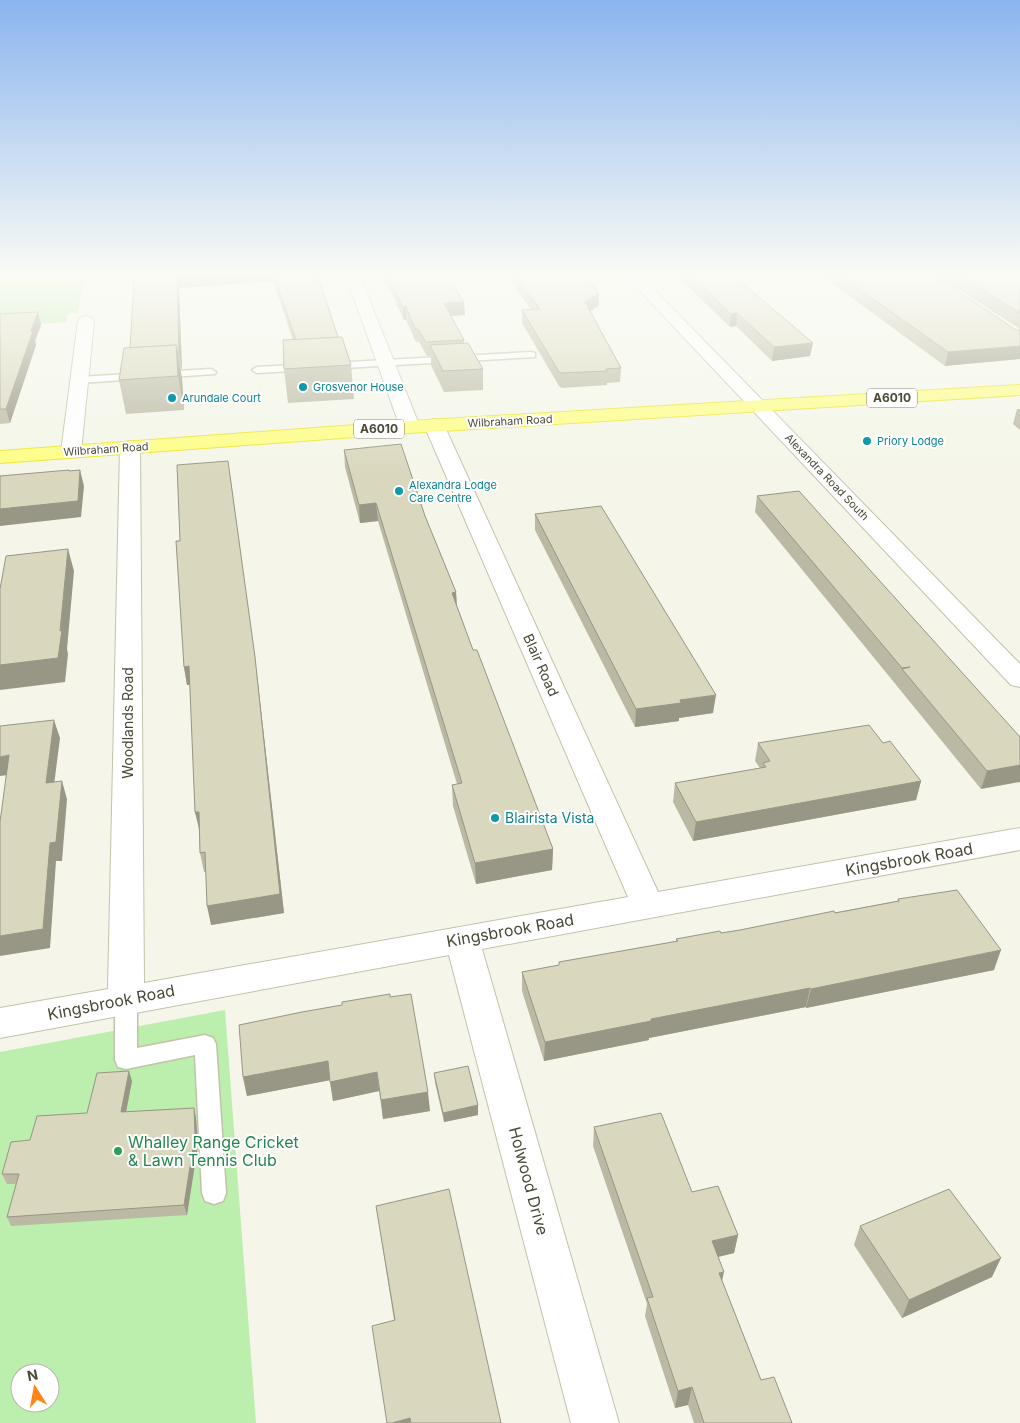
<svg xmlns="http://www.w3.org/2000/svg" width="1020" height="1423" font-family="Inter,sans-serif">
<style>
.green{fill:#bceeae;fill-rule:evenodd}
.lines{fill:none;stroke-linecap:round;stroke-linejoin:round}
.service-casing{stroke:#c2c2aa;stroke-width:3}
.minor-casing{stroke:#c2c2aa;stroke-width:2}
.tertiary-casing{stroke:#c2c2aa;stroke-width:2}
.trunk-casing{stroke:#ede52c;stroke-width:2}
.service{fill:#fff;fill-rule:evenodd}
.minor{fill:#fff;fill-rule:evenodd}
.tertiary{fill:#fff;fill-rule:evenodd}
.trunk{fill:#fdfe81;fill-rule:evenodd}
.wall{fill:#bbb9a3}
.shaded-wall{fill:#989684}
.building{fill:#d9d7bd;stroke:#989684}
.culture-dot{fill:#0f9aa8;stroke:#fff;stroke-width:2}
.leisure-dot{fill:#2e9e5b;stroke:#fff;stroke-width:2}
.labels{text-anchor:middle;stroke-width:4;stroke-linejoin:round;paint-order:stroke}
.far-culture-label{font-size:11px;fill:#0d838f;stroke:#fff;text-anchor:start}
.far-street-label{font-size:11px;fill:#4a4936;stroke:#fff}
.shield{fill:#fff;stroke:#808072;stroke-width:1}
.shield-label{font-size:12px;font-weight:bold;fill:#4a4936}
.street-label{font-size:14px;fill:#4a4936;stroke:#fff}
.culture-label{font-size:14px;fill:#0d838f;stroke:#fff;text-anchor:start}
.near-street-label{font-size:16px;fill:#4a4936;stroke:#fff}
.near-leisure-label{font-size:16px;fill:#27864d;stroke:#fff;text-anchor:start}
</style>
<rect width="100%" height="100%" fill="#f5f6e9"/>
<g class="green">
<polygon points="0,276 84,276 78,313 68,313 66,322 0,327"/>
<path d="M225,1010L256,1423H0V1052ZM20,1373H50V1403H20Z"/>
</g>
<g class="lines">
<defs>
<g id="service">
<polygon points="531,352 535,353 535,357 257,373 252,370 257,367"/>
<polygon points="211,369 216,372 215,374 79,383 74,380 79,377"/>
<polygon points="126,990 134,993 137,999 137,1048 205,1035 213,1038 216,1044 226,1193 223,1201 214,1204 205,1201 202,1193 195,1055 126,1069 118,1067 115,1060 115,999 118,993"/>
</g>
<g id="minor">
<polygon points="346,276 360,276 420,427 417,431 410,433 403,431 400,427"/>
<polygon points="86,316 92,318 94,321 81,452 78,456 71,458 64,456 61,452 78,321 80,318"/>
<polygon points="434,419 441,421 444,425 658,892 1020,828 1020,850 482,949 619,1423 571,1423 449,955 0,1038 0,1008 108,989 120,447 123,443 130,441 137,443 140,447 144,983 628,897 424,425 427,421"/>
</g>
<polygon id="tertiary" points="626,276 641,276 1020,664 1020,687 1011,685"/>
<polygon id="trunk" points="1020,385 1020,395 410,433 0,463 0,451 410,421"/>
</defs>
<use href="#service" class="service-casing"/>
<use href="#minor" class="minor-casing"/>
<use href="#tertiary" class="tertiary-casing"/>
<use href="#trunk" class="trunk-casing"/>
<use href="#service" class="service"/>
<use href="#minor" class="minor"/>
<use href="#tertiary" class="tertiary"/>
<use href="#trunk" class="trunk"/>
</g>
<g class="wall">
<polygon points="132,276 320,276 320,277 319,277 338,337 351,365 354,399 288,403 284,369 293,340 273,281 179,288 182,369 180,369 182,378 184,410 126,414 119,380 130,348 134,288"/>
<polygon points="383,276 447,276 465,315 450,316 464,340 464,343 483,369 483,390 444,392 431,365 431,356 427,356 419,342 416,342 406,320 404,320"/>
<polygon points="506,276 585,276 599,305 590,311 621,368 620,382 607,383 607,385 562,388 559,386 522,323 522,310 531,309"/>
<polygon points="677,276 734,276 810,356 772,361 736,326 730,327"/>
<polygon points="822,276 936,276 1016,330 945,366"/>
<polygon points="938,276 1020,276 1020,329"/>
<polygon points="0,314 41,325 35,341 36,345 10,423 0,424"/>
<polygon points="1017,409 1020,409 1020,430 1013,424"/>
<polygon points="344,450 425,516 456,592 457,606 473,650 553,849 552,870 476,884 453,806 452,785 457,784 378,521 360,523 345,467"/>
<polygon points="757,496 1020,737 981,789 755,512"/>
<polygon points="535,514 713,713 679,718 679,721 635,727 535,530"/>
<polygon points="184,667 257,675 284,913 211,925 206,872 204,872 200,853 199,830 195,812 190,685 187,685"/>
<polygon points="758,743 921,781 916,800 693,841 673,802 675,783 760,768 755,761"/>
<polygon points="898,899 994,970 806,1008 806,1007 649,1038 649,1040 544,1061 522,991 522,972 559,965 559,962 676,942 676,939 740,930 897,901"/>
<polygon points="390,997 430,1111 383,1119 379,1091 333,1101 330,1080 247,1096 243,1077"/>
<polygon points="434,1073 478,1115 444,1122 435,1083"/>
<polygon points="132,1081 126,1112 194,1108 196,1118 198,1145 187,1215 11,1226 7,1217 16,1184 7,1184 2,1174 30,1140 87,1113"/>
<polygon points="594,1127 692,1192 738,1235 734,1253 718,1257 722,1281 761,1380 792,1423 694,1423 688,1405 675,1408 645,1316 647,1304 593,1146"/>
<polygon points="376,1206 501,1423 394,1320"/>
<polygon points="860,1226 992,1277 902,1318 854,1245"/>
</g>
<g class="shaded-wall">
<polygon points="177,276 273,276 273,281 179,288 182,369 179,355"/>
<polygon points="599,293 599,305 585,315 585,302"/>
<polygon points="464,302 465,315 444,316 444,303"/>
<polygon points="406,306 406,320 404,320 403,307"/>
<polygon points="38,312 41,325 35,341 36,345 10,423 6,409 31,331"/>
<polygon points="737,313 736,326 730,327 731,314"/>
<polygon points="813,343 810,356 772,361 774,347"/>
<polygon points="176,345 182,378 184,410 178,376"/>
<polygon points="1020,346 1020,359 945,366 948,352"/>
<polygon points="80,470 84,486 81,517 0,526 0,509"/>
<polygon points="230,476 257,675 284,913 211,925 207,906"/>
<polygon points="376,503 378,521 360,523 359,505"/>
<polygon points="68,549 74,571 67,649 68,654 65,682 0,690 0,665 60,631"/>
<polygon points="456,592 457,611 452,593"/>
<polygon points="189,666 192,684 187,685 184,667"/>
<polygon points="716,695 713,713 679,718 679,721 635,727 636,709 680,700"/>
<polygon points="54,720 60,738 52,801 46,783"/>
<polygon points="9,755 16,774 0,776 0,757"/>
<polygon points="1020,765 1020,782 981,789 987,771"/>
<polygon points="62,781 67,799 62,861 56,861 50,948 0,956 0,936 50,843"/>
<polygon points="921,781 916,800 693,841 696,822"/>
<polygon points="195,812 199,812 200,831"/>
<polygon points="553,849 552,870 476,884 475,863"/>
<polygon points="1001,950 994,970 806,1008 811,989"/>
<polygon points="810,988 806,1007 649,1038 649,1040 544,1061 545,1042 651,1019"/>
<polygon points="328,1061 331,1080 247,1096 243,1077"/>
<polygon points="129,1071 132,1081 124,1122 121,1112"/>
<polygon points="377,1072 379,1091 333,1101 330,1082"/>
<polygon points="428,1092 430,1111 383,1119 381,1100"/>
<polygon points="478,1105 478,1115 444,1122 443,1113"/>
<polygon points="194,1108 196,1118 198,1145 187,1215 184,1205"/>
<polygon points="738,1235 734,1253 709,1259 712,1241"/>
<polygon points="1001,1258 992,1277 902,1318 909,1300"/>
<polygon points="724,1272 720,1290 719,1273"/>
<polygon points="692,1387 688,1405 675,1408 678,1391"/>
<polygon points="410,1418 411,1423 392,1423"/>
</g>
<g class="building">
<polygon points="132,276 177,276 179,355 178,355 176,345 130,348 134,279 132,279"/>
<polygon points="274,276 318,276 338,337 296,340"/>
<polygon points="388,276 447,276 464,302 444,303 464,340 426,342 418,329 415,329 406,306 403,307"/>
<polygon points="515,276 585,276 599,293 585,302 621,368 606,369 607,371 562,373 559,372 522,310 540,309"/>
<polygon points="691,276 734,276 813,343 774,347 737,313 731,314"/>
<polygon points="841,276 936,276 1016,330 1020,330 1020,346 948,352"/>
<polygon points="960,276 1020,276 1020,313"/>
<polygon points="38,312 31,331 33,331 6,409 0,409 0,314"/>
<polygon points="342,337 351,365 284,369 283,340"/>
<polygon points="468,343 483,369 443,371 430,345"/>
<polygon points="176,345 178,376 119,380 124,348"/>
<polygon points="401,444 425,516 456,592 452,593 473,650 477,650 553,849 475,863 452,785 462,783 376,503 359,505 344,450"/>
<polygon points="228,461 255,657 280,894 207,906 205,852 200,853 199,812 195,812 189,666 184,667 176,541 180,541 177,465"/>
<polygon points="69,470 69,471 80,470 78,501 0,509 0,476"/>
<polygon points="799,491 1020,737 1020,765 987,771 902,669 910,667 902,668 757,496"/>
<polygon points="601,506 716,695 680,700 681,703 636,709 535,514"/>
<polygon points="68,549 60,631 62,630 58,658 0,665 0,589 6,556"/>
<polygon points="54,720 46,783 62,781 56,842 50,843 43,929 0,936 0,822 9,755 0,757 0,726"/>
<polygon points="869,725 883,743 890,741 921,781 696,822 675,783 766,767 763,763 770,761 758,743"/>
<polygon points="957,890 1001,950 811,989 810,988 651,1019 651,1021 545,1042 522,972 559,965 559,962 678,941 676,939 720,931 721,933 740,930 834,911 835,913 899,901 898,899"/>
<polygon points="390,994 390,997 411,994 428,1092 381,1100 377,1072 330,1082 328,1061 243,1077 239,1025 302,1012 342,1005 342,1002"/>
<polygon points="468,1066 478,1105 443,1113 434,1073"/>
<polygon points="129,1071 121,1112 194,1108 195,1135 184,1205 7,1217 19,1174 2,1174 11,1142 30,1140 37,1116 87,1113 97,1073"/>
<polygon points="661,1113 692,1192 718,1186 738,1235 712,1241 724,1272 719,1273 761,1380 774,1377 792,1423 704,1423 692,1387 678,1391 647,1298 653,1297 594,1127"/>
<polygon points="449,1189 501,1423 411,1423 410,1418 392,1423 387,1423 372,1326 395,1320 376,1206"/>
<polygon points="949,1189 1001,1258 909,1300 860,1226"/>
</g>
<linearGradient id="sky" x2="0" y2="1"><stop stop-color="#8bb5ee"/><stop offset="0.58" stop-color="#fafbf5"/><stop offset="1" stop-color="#fafbf5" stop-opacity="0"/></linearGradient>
<rect width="1020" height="475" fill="url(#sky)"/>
<g class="culture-dot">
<circle cx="303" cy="387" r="5"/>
<circle cx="172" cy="398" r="5"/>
<circle cx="867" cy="441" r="5"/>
<circle cx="399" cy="491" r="5"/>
<circle cx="495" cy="818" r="5"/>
</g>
<circle class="leisure-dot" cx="118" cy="1151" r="5"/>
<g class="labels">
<g class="far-culture-label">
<text x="313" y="391">Grosvenor House</text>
<text x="182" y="402">Arundale Court</text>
<text x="877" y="445">Priory Lodge</text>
<text x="409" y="489">Alexandra Lodge<tspan x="409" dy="13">Care Centre</tspan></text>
</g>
<g class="far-street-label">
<text transform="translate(510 421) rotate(-3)" y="4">Wilbraham Road</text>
<text transform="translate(106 449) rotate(-4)" y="4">Wilbraham Road</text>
<text transform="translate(827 477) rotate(46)" y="4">Alexandra Road South</text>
</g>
<g class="shield">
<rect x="867" y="388.5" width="50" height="19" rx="4"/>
<rect x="354" y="419.5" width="50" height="19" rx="4"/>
</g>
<g class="shield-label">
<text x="892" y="402">A6010</text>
<text x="379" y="433">A6010</text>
</g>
<g class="street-label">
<text transform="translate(541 665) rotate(66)" y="5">Blair Road</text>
<text transform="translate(128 723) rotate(-90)" y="5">Woodlands Road</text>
</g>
<g class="culture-label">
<text x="505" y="823">Blairista Vista</text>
</g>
<g class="near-street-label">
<text transform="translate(909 859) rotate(-10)" y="6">Kingsbrook Road</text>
<text transform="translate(510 930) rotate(-10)" y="6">Kingsbrook Road</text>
<text transform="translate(111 1002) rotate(-11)" y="6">Kingsbrook Road</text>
<text transform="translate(529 1181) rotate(75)" y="6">Holwood Drive</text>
</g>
<g class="near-leisure-label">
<text x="128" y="1148">Whalley Range Cricket<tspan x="128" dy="18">&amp; Lawn Tennis Club</tspan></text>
</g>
</g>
<g transform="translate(35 1388) rotate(349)"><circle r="24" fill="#ffffff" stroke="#b7b6af"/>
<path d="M0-4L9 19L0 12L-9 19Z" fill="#ff8516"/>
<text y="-8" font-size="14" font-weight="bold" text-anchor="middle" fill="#4a4936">N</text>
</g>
</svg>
